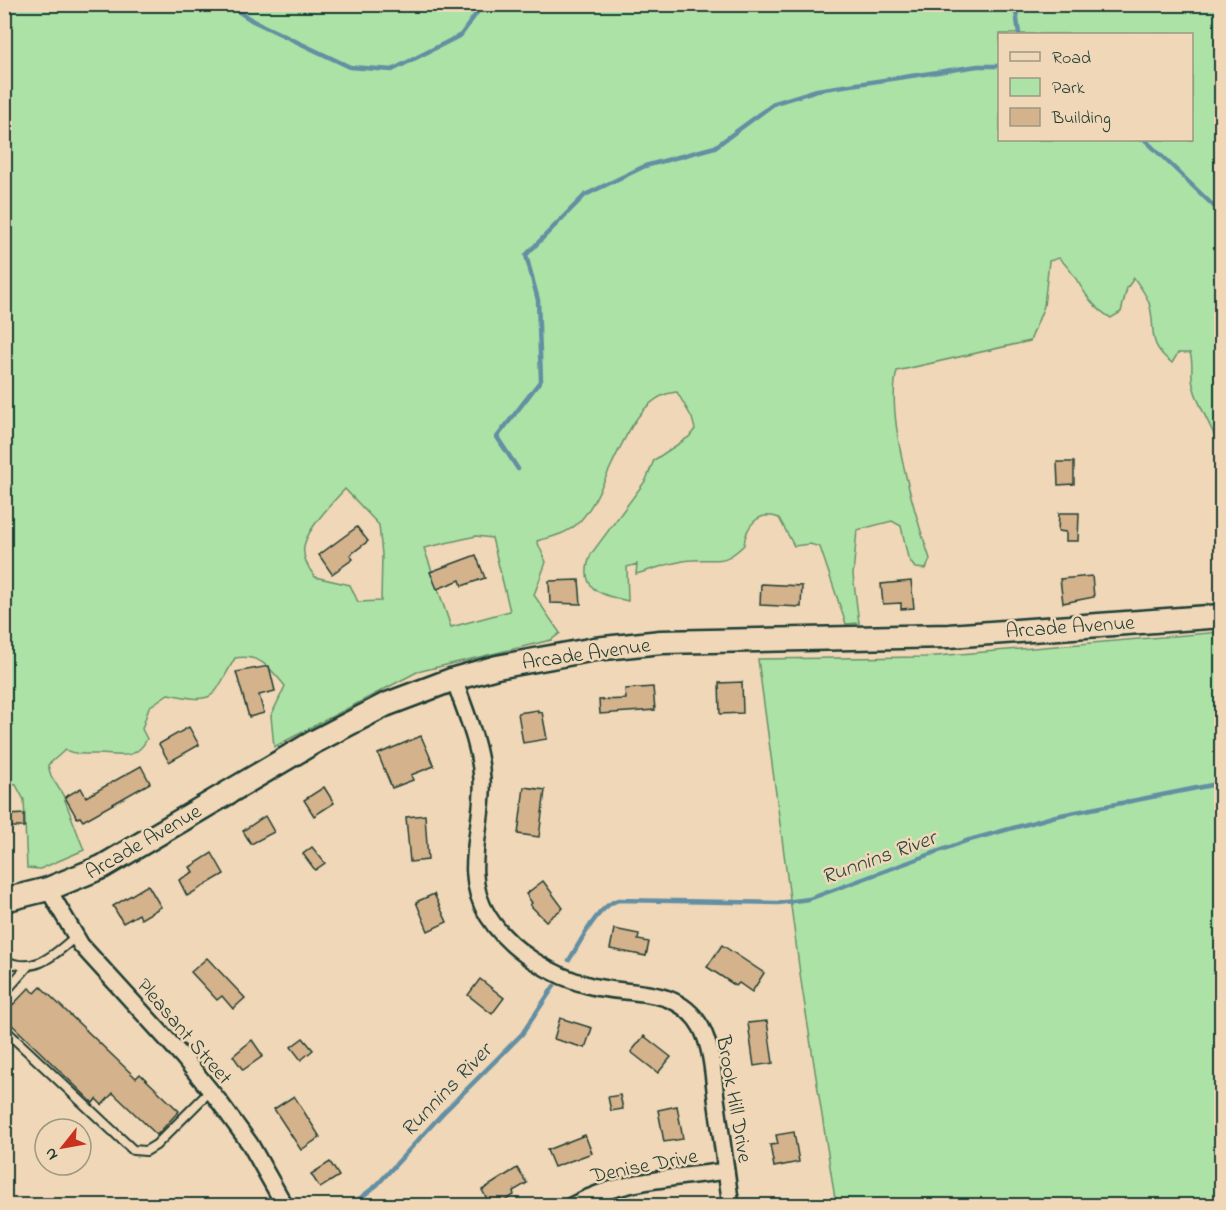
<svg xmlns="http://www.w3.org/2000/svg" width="1226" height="1210" font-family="'Indie Flower',sans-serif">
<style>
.green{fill:#ace2a5;stroke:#66906c;stroke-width:1.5;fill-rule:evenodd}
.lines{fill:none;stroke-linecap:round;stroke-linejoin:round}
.stream{stroke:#638fa3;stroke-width:4.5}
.building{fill:#d4b28b;stroke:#1f3d34;stroke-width:1.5}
.lane-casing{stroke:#1f3d34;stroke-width:12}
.street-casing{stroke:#1f3d34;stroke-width:20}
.secondary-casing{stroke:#1f3d34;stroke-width:27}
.lane{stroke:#f0d7b7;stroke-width:8}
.street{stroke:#f0d7b7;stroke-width:15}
.secondary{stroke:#f0d7b7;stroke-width:22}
.labels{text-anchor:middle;stroke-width:5;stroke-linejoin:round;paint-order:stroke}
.street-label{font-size:21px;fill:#1f3d34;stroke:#f0d7b7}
.water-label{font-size:22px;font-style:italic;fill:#2a4b46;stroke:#f0d7b7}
</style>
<rect width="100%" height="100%" fill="#f0d7b7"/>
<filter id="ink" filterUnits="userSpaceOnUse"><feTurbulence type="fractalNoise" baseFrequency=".0167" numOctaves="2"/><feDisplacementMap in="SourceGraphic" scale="12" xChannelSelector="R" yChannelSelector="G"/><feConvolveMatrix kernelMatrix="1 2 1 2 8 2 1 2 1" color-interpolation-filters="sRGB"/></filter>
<g filter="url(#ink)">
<g class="green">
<path d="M5,5H1221V451C1213,428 1199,409 1193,385C1190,373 1194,364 1190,353H1178L1172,363C1145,343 1157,329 1149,303C1146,294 1139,285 1134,278L1127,288L1121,312L1111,318C1082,301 1082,279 1059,258L1049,261L1044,306L1030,341L897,371C885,415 915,515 930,559L926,569L915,568L908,558L901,526L892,521L857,530L853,575L859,623L846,624L820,547L810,544L794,546L779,518C759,510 746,525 744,545C723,566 717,558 692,560C674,561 654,569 636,574L637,564L627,567L628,601C600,595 577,589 591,554L646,480L654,460L689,437L695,429L692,418L677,392C625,395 610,493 578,523C567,534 551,537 537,541L546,562L534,595L560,633L551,640L417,672L274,747L271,716L285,686C270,668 261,654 235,658C211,699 218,704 168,694L149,707L142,729L147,739C135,762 119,754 98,754C86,754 77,755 65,750L48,765L51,776L63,795L84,850L40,869L27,868L24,800L16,785L5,784ZM1000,34H1192V140H1000ZM345,489L379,525L382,555L381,601L358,602L350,585L315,577C309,569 302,558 304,547C306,530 333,502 345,489ZM476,536L492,538L510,611L451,627L424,548Z"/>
<polygon points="1221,632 1221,1205 836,1205 801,981 758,659 925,657"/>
</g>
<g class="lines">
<g class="stream">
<polyline points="227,4 253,21 350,67 392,70 461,35 483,4"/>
<polyline points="1015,4 1019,34"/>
<polyline points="1145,140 1222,214"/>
<polyline points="518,469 497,437 541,380 538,300 526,255 585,195 645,166 715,147 775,103 817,90 978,66 1000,66"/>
<path d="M569,960C581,942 596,907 618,900L778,903L809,899L966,841L1056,816L1222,783"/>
<polyline points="350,1206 377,1185 442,1114 522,1034 554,986"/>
</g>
</g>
<g class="building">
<polygon points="1057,462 1074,462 1074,484 1058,485"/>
<polygon points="1059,513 1079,513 1078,541 1066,541 1066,532 1058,531"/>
<polygon points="357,527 368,541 350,555 353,559 332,574 319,555"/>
<polygon points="476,555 485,578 462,586 460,580 437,589 430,572"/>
<polygon points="1092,576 1094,597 1063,603 1060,579"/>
<polygon points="579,580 581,604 550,603 549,581"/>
<polygon points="911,581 914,608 901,609 901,603 883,604 881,584"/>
<polygon points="761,584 802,586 801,607 760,605"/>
<polygon points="269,666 275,691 259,695 264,713 249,717 236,672"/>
<polygon points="742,682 743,713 720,714 719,683"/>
<polygon points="653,687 655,710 600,714 599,700 626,699 625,689"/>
<polygon points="538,710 538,713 542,712 547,739 523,743 518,713"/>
<polygon points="189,727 199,745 169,762 159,744"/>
<polygon points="421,736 434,766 411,775 413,780 392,788 378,754"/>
<polygon points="141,766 150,783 83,821 80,817 77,818 65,797 81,788 86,797"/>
<polygon points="324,787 334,803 314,816 304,800"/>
<polygon points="524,787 545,790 539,837 518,834"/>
<polygon points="24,814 24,827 10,827 9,815"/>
<polygon points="425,815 428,860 410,862 406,817"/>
<polygon points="265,816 274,832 251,844 243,831"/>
<polygon points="312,847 325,863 315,870 303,854"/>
<polygon points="212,853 224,874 187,896 179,880 193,872 190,867"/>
<polygon points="543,881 563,908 546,921 530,905 532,903 526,894"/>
<polygon points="148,885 161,907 141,919 139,914 123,923 113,906"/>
<polygon points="434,894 447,922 428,931 416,902"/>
<polygon points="614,929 639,934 638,940 649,942 646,956 610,949"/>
<polygon points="722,945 764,973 752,992 739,983 736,986 707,967"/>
<polygon points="207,958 245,998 233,1009 222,996 217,1000 191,972"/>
<polygon points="480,979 504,998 492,1014 468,995"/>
<polygon points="41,987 136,1078 140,1074 179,1111 157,1135 113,1093 102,1105 96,1099 93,1103 8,1021 10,1018 5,1013 29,988 35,993"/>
<polygon points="560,1018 592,1028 585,1048 554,1039"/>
<polygon points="767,1021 773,1063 754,1066 748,1023"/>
<polygon points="644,1036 671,1057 658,1073 631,1052"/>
<polygon points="303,1038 313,1050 301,1060 291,1047"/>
<polygon points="252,1040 263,1056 243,1070 233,1056"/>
<polygon points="620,1095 623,1109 611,1111 608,1097"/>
<polygon points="294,1096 320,1137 301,1150 274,1109"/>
<polygon points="677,1106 683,1139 664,1142 658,1110"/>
<polygon points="794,1132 799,1162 774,1167 770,1145 778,1144 776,1135"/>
<polygon points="585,1135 592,1153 554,1167 547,1150"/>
<polygon points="330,1162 339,1176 320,1188 311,1174"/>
<polygon points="517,1168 527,1183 513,1191 514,1195 497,1206 491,1206 482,1190"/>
</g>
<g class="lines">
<defs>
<g id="lane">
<path d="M4,960C34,975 53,956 75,937"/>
<polyline points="4,993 27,967"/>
<polyline points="4,1029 133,1150 146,1151 156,1145 210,1091"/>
</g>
<g id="street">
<path d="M454,679C465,711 480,744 482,779C485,826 460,872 488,916C510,951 552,976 591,986C631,996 677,985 701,1027C712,1048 713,1074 716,1098C721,1134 726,1170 731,1206"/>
<polyline points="48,889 81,945 183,1057 218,1100 250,1144 285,1206"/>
<path d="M571,1206C618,1180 674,1178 726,1171"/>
</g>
<polyline id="secondary" points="4,900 48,889 102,867 314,742 385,705 454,679 497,667 595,649 661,642 949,636 1222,616"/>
</defs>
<use href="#lane" class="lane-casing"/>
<use href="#street" class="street-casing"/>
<use href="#secondary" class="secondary-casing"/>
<use href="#lane" class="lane"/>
<use href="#street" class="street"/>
<use href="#secondary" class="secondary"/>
</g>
</g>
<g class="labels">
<g class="street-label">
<text transform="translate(1070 626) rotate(-4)" y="7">Arcade Avenue</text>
<text transform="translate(586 653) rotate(-8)" y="7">Arcade Avenue</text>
<text transform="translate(143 841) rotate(-30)" y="7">Arcade Avenue</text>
<text transform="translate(185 1031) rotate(49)" y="7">Pleasant Street</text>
<text transform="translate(735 1099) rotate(80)" y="7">Brook Hill Drive</text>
<text transform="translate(644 1165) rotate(-11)" y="7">Denise Drive</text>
</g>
<g class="water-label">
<text transform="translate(878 856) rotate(-20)" y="8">Runnins River</text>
<text transform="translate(445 1089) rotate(-46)" y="8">Runnins River</text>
</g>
</g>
<rect width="1226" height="1210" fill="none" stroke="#f0d7b7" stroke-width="24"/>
<rect x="12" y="12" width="1202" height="1186" fill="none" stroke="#1f3d34" stroke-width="2" filter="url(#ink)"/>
<rect x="998" y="33" width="195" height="108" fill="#f0d7b7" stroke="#9c9983" stroke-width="1.5"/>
<rect x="1010" y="52" width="30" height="9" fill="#f0d7b7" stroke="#9c9983" stroke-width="1.5"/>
<text x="1052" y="63" font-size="18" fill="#1f3d34">Road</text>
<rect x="1010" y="78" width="30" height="18" fill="#ace2a5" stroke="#9c9983" stroke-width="1.5"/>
<text x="1052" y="93" font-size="18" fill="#1f3d34">Park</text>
<rect x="1010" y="108" width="30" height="18" fill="#d4b28b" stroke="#9c9983" stroke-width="1.5"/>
<text x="1052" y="123" font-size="18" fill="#1f3d34">Building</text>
<g transform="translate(63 1147) rotate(239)"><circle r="28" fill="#f0d7b7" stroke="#9c9983" stroke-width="1.5"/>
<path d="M0-4.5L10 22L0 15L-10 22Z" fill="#c8321e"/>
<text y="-9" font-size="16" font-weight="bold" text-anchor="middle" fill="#1f3d34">N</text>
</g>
</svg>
